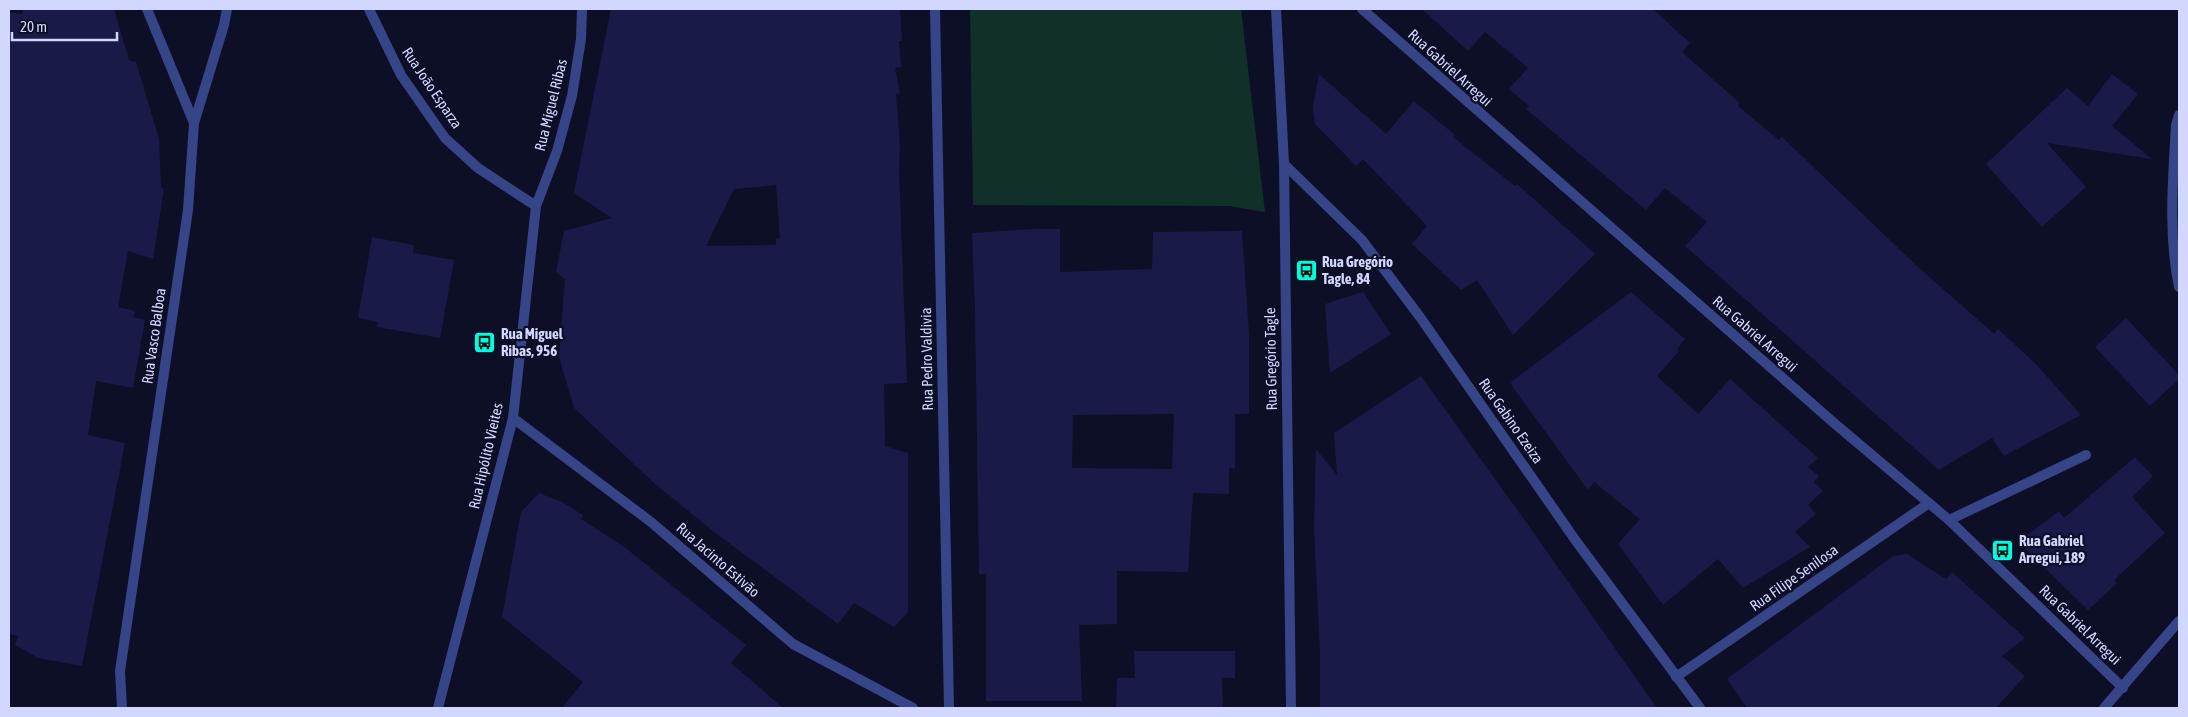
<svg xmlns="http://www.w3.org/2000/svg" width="2188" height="717" font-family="'Asap Condensed',sans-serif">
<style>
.green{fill:#103028}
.building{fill:#191a48;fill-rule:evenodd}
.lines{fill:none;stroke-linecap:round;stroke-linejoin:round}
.lane{stroke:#364587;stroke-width:10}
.street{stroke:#364587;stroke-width:10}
.labels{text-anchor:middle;stroke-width:4.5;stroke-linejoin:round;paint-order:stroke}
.street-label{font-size:15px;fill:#d2d7ff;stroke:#0d0f26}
.poi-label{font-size:15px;font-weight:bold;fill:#d2d7ff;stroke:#0d0f26;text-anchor:start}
</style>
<rect width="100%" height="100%" fill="#0d0f26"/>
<polygon class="green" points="970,9 1241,9 1265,212 1229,206 973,205"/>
<g class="building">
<polygon points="24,9 114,9 129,60 136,62 159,139 161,188 164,189 153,259 128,251 118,307 135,311 133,317 145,320 133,388 96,381 88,435 125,443 82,666 38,658 15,645 18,636 9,634 9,12 22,14"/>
<path d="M611,9H900L902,41H899L901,67L895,68L900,93L896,94L900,145L899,171L907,383L884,384L885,446L908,453V612L894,627L854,603L838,624L714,532L653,482L574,408L559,357L565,279L556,272L564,231L612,218L574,193ZM776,185L780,238L776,239V245L706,246L734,189Z"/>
<polygon points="1422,9 1653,9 1690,43 1682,52 1740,103 1738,106 1779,140 1782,137 1917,266 1994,334 1998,329 2036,364 2081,415 2004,456 1992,438 1939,470 1685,246 1707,222 1665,188 1646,210 1526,109 1529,106 1509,89 1528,68 1485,32 1468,51"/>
<polygon points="1319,74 1386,134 1414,101 1455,135 1453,137 1515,186 1517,184 1595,254 1513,335 1477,280 1461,290 1412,244 1427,226 1363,159 1356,166 1315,124 1313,107"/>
<polygon points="2112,74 2138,94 2112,126 2152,159 2047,143 2086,187 2042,227 1986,164 2067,88 2088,106"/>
<path d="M1035,229H1060V272L1152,269L1153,232L1242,231L1249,334V414H1235V468H1229V494L1193,493L1188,572L1117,571V624L1079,625L1082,701H986V574H979L975,310L972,233ZM1174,414L1172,469L1072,468L1073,415Z"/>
<polygon points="372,237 414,245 413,253 454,260 440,338 377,327 378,322 358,318"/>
<polygon points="1363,292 1391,334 1330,373 1325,304"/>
<polygon points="1631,292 1685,339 1677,349 1679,351 1657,376 1698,414 1730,379 1818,458 1808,467 1819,476 1814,482 1823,491 1808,505 1816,514 1795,532 1810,547 1743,588 1718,559 1663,605 1618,544 1640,519 1594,482 1588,490 1512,386 1511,382"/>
<polygon points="2126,318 2179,375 2179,379 2150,406 2095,347"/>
<polygon points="1421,376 1531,529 1657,708 1320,708 1320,653 1314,528 1316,449 1337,475 1334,433"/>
<polygon points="2135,457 2153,476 2132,497 2165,533 2114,580 2117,583 2088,610 2018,542 2059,511 2064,518"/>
<polygon points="539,493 562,502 583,515 581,519 623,546 746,645 731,663 783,708 562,708 583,682 502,617 521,512"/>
<polygon points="1907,554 1946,579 1952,572 2025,638 2002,656 2025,676 1996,708 1747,708 1727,679 1893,556"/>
<polygon points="1134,651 1235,651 1235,678 1222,678 1223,708 1116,708 1117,678 1135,678"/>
</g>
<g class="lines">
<path class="lane" d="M2179,115L2176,125C2173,178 2168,234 2179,287"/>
<g class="street">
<polyline points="147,9 194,123"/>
<polyline points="369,9 401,75 445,138 478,168 536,206"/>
<polyline points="935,9 949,708"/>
<polyline points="1276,9 1284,164 1291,708"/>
<polyline points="1362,9 1834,423 1949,520 2123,688"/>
<polyline points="1284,164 1362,240 1420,317 1576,541 1700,708"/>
<polyline points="513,418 651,522 793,644 913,708"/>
<polyline points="1949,520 2086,455"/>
<polyline points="1676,677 1929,503"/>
<polyline points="122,708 120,671 188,210 194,123 224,25 227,9"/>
<polyline points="438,708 513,418 536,206 557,151 572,96 581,39 582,9"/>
<polyline points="2104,708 2179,621"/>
</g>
</g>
<defs>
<symbol id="bus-square" viewBox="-11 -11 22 22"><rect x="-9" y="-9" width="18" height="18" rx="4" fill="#00fdde" stroke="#0d0f26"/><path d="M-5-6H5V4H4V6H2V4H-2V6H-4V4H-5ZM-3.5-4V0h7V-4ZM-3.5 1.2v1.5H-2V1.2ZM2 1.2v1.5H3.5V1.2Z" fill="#111"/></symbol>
</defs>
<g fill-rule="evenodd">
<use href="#bus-square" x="1294" y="258" width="25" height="25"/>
<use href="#bus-square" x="472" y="330" width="25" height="25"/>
<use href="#bus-square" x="1990" y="538" width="25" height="25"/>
</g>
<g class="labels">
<g class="street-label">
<text transform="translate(1450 68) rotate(42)" y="5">Rua Gabriel Arregui</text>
<text transform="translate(432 88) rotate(56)" y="5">Rua João Esparza</text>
<text transform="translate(551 105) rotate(-76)" y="5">Rua Miguel Ribas</text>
<text transform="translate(1755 334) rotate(41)" y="5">Rua Gabriel Arregui</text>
<text transform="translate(154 336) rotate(-82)" y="5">Rua Vasco Balboa</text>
<text transform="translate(927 359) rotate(-91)" y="5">Rua Pedro Valdivia</text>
<text transform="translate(1271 359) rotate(-91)" y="5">Rua Gregório Tagle</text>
<text transform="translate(1511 421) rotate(55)" y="5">Rua Gabino Ezeiza</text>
<text transform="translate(486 456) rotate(-77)" y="5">Rua Hipólito Vieites</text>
<text transform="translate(718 560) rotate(41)" y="5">Rua Jacinto Estivão</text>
<text transform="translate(1794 578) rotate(-35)" y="5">Rua Filipe Senilosa</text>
<text transform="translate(2080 625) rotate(44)" y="5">Rua Gabriel Arregui</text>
</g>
<g class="poi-label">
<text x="1322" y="267">Rua Gregório<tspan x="1322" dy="17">Tagle, 84</tspan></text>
<text x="501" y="339">Rua Miguel<tspan x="501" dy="17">Ribas, 956</tspan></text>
<text x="2019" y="546">Rua Gabriel<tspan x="2019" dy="17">Arregui, 189</tspan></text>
</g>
</g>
<rect width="2188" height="717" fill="none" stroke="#d2d7ff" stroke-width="20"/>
<path d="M12 32v8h105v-8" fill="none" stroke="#d2d7ff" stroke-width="2.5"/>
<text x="20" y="32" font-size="15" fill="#d2d7ff" stroke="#0d0f26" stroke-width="4" paint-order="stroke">20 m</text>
</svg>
